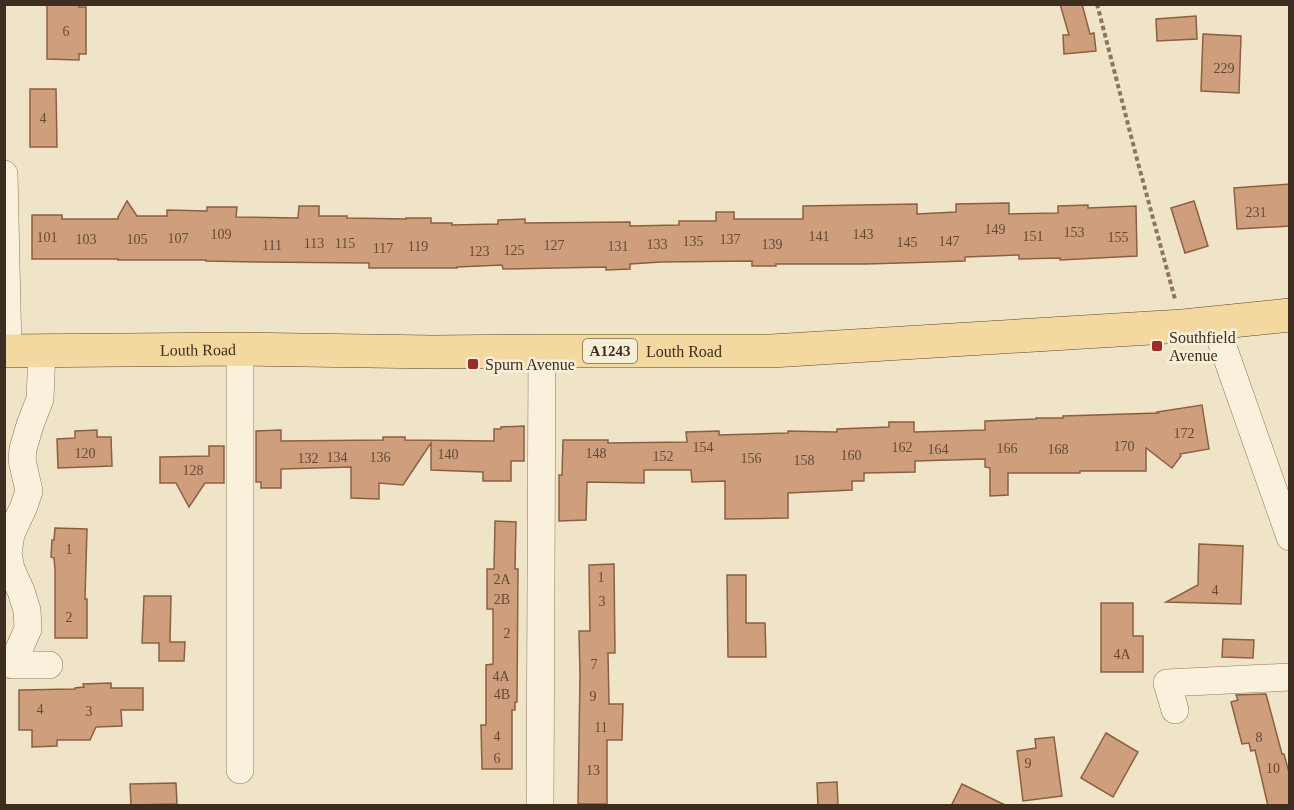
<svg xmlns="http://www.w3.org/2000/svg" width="1294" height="810" font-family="Georgia,serif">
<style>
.building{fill:#cf9f7d;stroke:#8d5f41;stroke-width:1.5}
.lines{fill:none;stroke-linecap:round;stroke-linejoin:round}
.minor-casing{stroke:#8d765c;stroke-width:28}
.major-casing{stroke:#5b4430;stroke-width:34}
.path{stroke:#8d765c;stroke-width:4;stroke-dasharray:4.5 3;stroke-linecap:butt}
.minor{stroke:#faf1dc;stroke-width:27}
.major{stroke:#f3d9a0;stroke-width:33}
.poi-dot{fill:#9e2a2b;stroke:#f7eed8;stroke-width:2}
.labels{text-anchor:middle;stroke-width:5;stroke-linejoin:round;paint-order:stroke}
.number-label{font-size:14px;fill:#624a37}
.shield{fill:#f7eed8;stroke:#756857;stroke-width:1.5}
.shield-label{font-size:15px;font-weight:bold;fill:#3d2e20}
.poi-label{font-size:16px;fill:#3d2e20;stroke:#f7eed8;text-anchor:start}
.street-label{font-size:16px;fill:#3d2e20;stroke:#f7eed8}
</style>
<rect width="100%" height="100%" fill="#f0e4c8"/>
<g class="building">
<polygon points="47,4 79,4 79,7 86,7 86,54 79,54 79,60 47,59"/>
<polygon points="1060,4 1082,4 1090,34 1094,33 1096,51 1064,54 1063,35 1069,35"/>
<polygon points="1196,16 1197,39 1157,41 1156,19"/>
<polygon points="1203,34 1241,36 1239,93 1201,91"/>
<polygon points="30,89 56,89 57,147 30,147"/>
<polygon points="1290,184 1290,226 1237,229 1234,188"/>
<polygon points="127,201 137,216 167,216 167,210 207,211 207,207 237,207 236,217 298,218 299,206 319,206 319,216 347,216 347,218 406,219 406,218 431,218 431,223 452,223 452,225 498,224 498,220 525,219 525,223 630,222 630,226 679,225 679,221 716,221 716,212 734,212 734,219 803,219 803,206 917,204 917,214 956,212 956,204 1009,203 1009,214 1058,213 1058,206 1088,205 1088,208 1136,206 1137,256 1060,260 1060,258 1019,259 1019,255 965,257 965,261 935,262 866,264 776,264 776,266 752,266 752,261 661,262 630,264 630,269 606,270 606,267 503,269 502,265 457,267 457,268 369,268 369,263 256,262 206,261 206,260 118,260 118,259 32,259 32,215 62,215 62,219 118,219 118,217"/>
<polygon points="1194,201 1208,246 1185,253 1171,208"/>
<polygon points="1202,405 1209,449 1180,454 1181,456 1172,468 1146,448 1146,471 1080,471 1080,473 1008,473 1008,495 990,496 990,468 985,467 985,459 915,461 915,472 864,473 864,481 852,481 852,490 788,493 788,518 725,519 725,481 692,482 691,470 644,470 644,483 587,482 586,520 559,521 559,475 562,475 563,440 608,440 608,443 687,442 686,432 719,431 719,435 788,433 788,431 837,432 837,429 889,427 889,422 914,422 914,432 985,430 985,421 1036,419 1036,418 1063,418 1063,416 1158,413 1157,412"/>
<polygon points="524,426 524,461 511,461 511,481 483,481 483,472 431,470 431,443 403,485 379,483 379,499 351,498 351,467 281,469 281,488 261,488 261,482 256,482 256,431 281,430 281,441 383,440 383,437 405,437 405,440 494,441 494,429 501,429 501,427"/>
<polygon points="97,430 97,437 111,437 112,466 58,468 57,439 75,438 75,431"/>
<polygon points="209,446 224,446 224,483 205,483 189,507 176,483 160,483 160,457 209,456"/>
<polygon points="495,521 516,522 515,569 518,569 517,702 515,702 515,710 512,710 512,769 482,769 481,725 486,725 486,665 493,664 493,609 487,609 487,569 494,569"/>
<polygon points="55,528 87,529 85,599 87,599 87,638 55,638 55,569 54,558 51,557 52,540 54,540"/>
<polygon points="1199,544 1243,546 1241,604 1166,602 1198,585"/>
<polygon points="614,564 615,653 608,653 609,704 623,704 622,740 607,740 607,804 578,804 580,676 579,631 590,631 589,565"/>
<polygon points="727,575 746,575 746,623 765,623 766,657 728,657"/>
<polygon points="144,596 171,596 170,642 185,642 184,661 159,661 159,643 142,643"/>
<polygon points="1101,603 1133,603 1133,636 1143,636 1143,672 1101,672"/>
<polygon points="1223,639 1254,640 1253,658 1222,657"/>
<polygon points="111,683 111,688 143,688 143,710 121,710 122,726 96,727 90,740 57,740 57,746 32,747 32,730 19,730 19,690 75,689 75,688 84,687 83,684"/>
<polygon points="1266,694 1282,754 1284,754 1290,776 1290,806 1268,806 1255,750 1251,751 1249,743 1242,744 1231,702 1238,700 1236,695"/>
<polygon points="1106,733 1138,752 1113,797 1081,778"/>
<polygon points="1054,737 1062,796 1023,801 1017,751 1036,748 1035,739"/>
<polygon points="837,782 838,806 818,806 817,783"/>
<polygon points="176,783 177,804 131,805 130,784"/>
<polygon points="962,784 1007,806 951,806"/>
</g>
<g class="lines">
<defs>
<g id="minor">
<polyline points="4,174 8,351"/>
<polyline points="1215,324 1290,537"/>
<polyline points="42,350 40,399 30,425 23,449 22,460 29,491 24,506 11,534 8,553 11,569 21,591 27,610 28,629 12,665 49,665"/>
<polyline points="1175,710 1167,683 1290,677"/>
<polyline points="240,770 240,349"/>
<polyline points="540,806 542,351"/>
</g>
<g id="major">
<path id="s1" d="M4,351L240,349L433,352L542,351H771L1183,326L1290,315"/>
</g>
</defs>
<use href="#minor" class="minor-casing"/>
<use href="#major" class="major-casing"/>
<polyline class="path" points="1097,4 1138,163 1175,299"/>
<use href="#minor" class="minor"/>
<use href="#major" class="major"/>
</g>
<g class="poi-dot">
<rect x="1151" y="340" width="12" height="12" rx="3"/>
<rect x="467" y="358" width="12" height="12" rx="3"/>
</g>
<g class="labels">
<g class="number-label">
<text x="66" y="36">6</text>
<text x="1224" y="73">229</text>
<text x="43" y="123">4</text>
<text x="1256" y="217">231</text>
<text x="995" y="234">149</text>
<text x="1074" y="237">153</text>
<text x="221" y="239">109</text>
<text x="863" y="239">143</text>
<text x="819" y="241">141</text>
<text x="1033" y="241">151</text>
<text x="47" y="242">101</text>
<text x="1118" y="242">155</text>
<text x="178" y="243">107</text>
<text x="86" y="244">103</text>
<text x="137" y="244">105</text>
<text x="730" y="244">137</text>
<text x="693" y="246">135</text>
<text x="949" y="246">147</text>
<text x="907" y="247">145</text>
<text x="314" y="248">113</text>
<text x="345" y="248">115</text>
<text x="657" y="249">133</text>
<text x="772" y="249">139</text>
<text x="272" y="250">111</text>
<text x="554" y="250">127</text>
<text x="418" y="251">119</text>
<text x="618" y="251">131</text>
<text x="383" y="253">117</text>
<text x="514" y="255">125</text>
<text x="479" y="256">123</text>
<text x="1184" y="438">172</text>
<text x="1124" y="451">170</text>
<text x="703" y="452">154</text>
<text x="902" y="452">162</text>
<text x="1007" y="453">166</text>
<text x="938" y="454">164</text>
<text x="1058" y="454">168</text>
<text x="85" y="458">120</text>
<text x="596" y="458">148</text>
<text x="448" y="459">140</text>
<text x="851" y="460">160</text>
<text x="663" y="461">152</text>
<text x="337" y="462">134</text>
<text x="380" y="462">136</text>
<text x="308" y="463">132</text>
<text x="751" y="463">156</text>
<text x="804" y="465">158</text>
<text x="193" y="475">128</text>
<text x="69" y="554">1</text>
<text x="601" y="582">1</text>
<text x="502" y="584">2A</text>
<text x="1215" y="595">4</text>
<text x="502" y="604">2B</text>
<text x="602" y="606">3</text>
<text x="69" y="622">2</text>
<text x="507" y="638">2</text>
<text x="1122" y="659">4A</text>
<text x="594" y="669">7</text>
<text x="501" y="681">4A</text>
<text x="502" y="699">4B</text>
<text x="593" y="701">9</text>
<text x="40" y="714">4</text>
<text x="89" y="716">3</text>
<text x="601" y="732">11</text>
<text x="497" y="741">4</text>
<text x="1259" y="742">8</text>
<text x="497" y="763">6</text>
<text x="1028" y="768">9</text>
<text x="1273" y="773">10</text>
<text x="593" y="775">13</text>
</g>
<rect class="shield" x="583" y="339" width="54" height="24" rx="4.5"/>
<g class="shield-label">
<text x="610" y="356">A1243</text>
</g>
<g class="poi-label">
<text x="1169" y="343">Southfield<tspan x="1169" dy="18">Avenue</tspan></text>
<text x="485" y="370">Spurn Avenue</text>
</g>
<g class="street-label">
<text dy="6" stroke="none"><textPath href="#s1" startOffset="194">Louth Road</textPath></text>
<text dy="6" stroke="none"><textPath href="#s1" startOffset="680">Louth Road</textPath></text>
</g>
</g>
<rect width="1294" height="810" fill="none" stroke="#3d2e20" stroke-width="12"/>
</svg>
